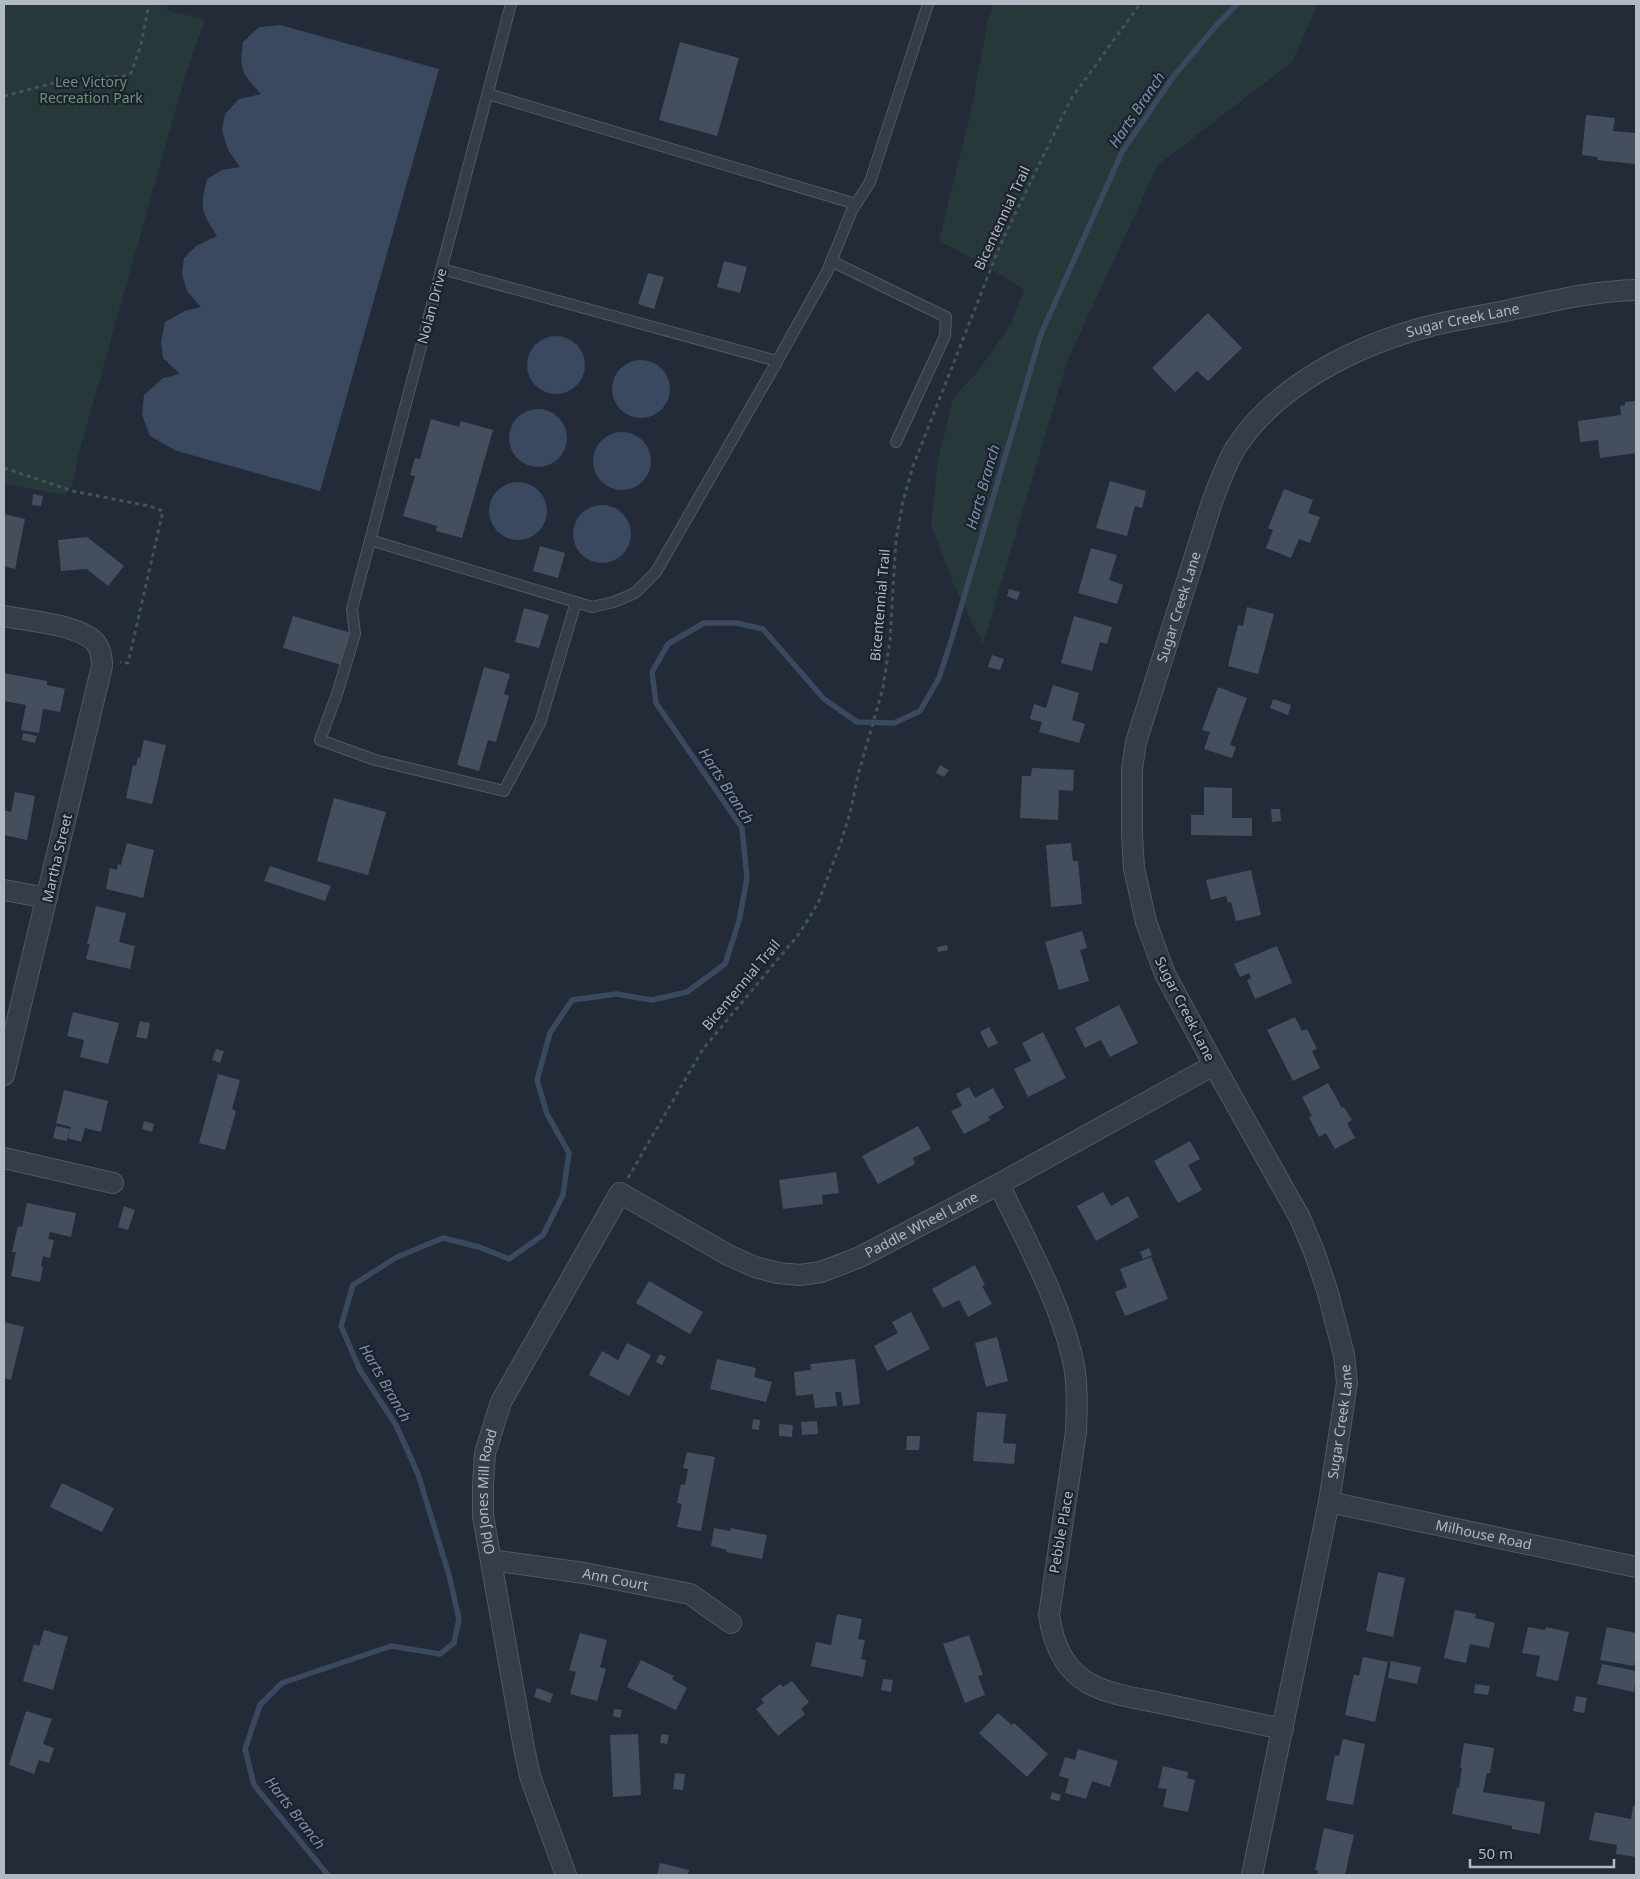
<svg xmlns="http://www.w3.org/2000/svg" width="1640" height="1879" font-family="'Noto Sans',sans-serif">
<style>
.green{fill:#26383a}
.water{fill:#3a4860}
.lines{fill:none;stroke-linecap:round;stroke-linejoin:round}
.stream{stroke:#3a4860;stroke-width:5.5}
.building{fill:#454e5c}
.lane-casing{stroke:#525863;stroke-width:12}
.street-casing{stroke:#525863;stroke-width:22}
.path{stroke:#435356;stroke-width:3;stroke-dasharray:4 4;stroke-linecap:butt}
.lane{stroke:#373d48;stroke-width:10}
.street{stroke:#373d48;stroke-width:20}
.labels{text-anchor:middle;stroke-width:4.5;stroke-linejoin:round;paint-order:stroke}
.park-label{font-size:14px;fill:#6b9376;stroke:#1c222d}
.street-label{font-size:14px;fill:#b2b8c4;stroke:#1c222d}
.water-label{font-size:15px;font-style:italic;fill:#7c8eaa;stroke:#1c222d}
</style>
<rect width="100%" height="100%" fill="#232b38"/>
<g class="green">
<polygon points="4,4 168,4 167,10 205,20 186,73 79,453 72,486 65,495 4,484"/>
<polygon points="993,4 1318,4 1292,62 1158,165 1068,359 983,644 953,583 931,524 938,461 953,398 979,370 1011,324 1024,290 982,263 939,241 969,120 988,21"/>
</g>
<g class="water">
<path d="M280,25L439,69L320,491L177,451L150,436L142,415L144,395L163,378L180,374L163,358L161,341L165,322L185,311L201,307L187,291L182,274L184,258L196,246L217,236C201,211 200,209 207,179L222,170L240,167L228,150L222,130L225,114L239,99L261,94C242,73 239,70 243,42L259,27Z"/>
<circle cx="556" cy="365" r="29"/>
<circle cx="641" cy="389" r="29"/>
<circle cx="538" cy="438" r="29"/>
<circle cx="622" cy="461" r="29"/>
<circle cx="518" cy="511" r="29"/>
<circle cx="602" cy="534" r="29"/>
</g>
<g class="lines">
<polyline class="stream" points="328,1875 254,1785 245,1749 260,1705 282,1683 391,1646 440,1654 454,1643 459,1619 449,1575 418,1474 396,1425 360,1370 341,1326 353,1285 397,1257 443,1238 479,1247 509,1259 543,1235 563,1195 569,1153 547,1114 537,1080 550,1033 572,1000 616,994 652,1000 687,992 725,964 739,921 747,878 742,828 656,703 652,672 668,644 704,623 736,623 763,629 824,699 857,722 894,723 920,711 939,678 952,638 1041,334 1122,152 1173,77 1215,27 1237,4"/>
</g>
<g class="building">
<polygon points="680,42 739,58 717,136 659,120"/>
<polygon points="1586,115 1615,118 1613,131 1636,133 1636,164 1597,160 1598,157 1582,155"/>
<polygon points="724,261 747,267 740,293 717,287"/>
<polygon points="648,273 664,277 654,309 638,304"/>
<polygon points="1208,313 1242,348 1208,381 1197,371 1175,392 1152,368"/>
<polygon points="1636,401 1636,453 1600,458 1598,440 1580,442 1578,421 1621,415 1620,406 1625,405 1625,402"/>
<polygon points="431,419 459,427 461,421 493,430 462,538 436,531 437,526 403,516 415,476 410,475 415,458 420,459"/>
<polygon points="1110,481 1146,491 1142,508 1135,506 1127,536 1096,528"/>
<polygon points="1284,489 1313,500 1308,513 1320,517 1310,543 1299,539 1291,558 1266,548 1273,530 1268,528"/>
<polygon points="33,494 43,496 41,506 32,505"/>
<polygon points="4,514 25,519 15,569 4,566"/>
<polygon points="87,537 124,566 108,586 87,569 61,571 58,540"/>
<polygon points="540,546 565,553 558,578 533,571"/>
<polygon points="1091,548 1117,555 1109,580 1123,585 1117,604 1078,593"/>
<polygon points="1009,589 1020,592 1017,600 1007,596"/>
<polygon points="1247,607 1274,614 1258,674 1228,666 1238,625 1243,626"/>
<polygon points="524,608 549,615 539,648 515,642"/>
<polygon points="293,616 351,633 342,665 283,648"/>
<polygon points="1074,616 1112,627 1107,644 1100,642 1092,671 1061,663"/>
<polygon points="992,655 1004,659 1000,670 988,667"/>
<polygon points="484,667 510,674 504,694 509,696 496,742 488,740 479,771 457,765"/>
<polygon points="4,673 47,681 47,685 65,689 60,712 43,709 39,733 21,730 26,705 4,701"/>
<polygon points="1053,685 1079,693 1072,720 1085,724 1079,743 1039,732 1042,722 1030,719 1034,704 1046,708"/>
<polygon points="1218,687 1247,698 1230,745 1236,747 1232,758 1204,749 1210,732 1202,730"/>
<polygon points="1273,699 1291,705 1288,715 1270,708"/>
<polygon points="23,733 37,736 35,743 22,740"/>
<polygon points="144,740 166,745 152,804 126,798 133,765 136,766 138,757 140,758"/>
<polygon points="940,765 949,770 944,777 936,773"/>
<polygon points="1032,768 1074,770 1073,791 1059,790 1058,820 1020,818 1022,776 1031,776"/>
<polygon points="1204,787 1232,788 1232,818 1252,818 1252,836 1191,835 1191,815 1204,815"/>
<polygon points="15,792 35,796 27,840 4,835 4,810 11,812"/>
<polygon points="334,798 386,812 368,875 317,861"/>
<polygon points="1271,809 1280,809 1281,821 1272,822"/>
<polygon points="127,843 154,850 143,898 106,889 110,868 117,870 118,864 121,865"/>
<polygon points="1071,843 1073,861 1078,861 1082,904 1051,907 1046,845"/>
<polygon points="270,866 331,886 325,901 264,881"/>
<polygon points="1251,870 1261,915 1236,921 1231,902 1228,903 1226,896 1211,900 1206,880"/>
<polygon points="96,906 126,913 119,942 135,946 130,969 86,959 90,944 87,944"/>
<polygon points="1082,931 1087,948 1080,950 1089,981 1059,990 1045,942"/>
<polygon points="947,945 948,950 938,952 937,947"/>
<polygon points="1277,946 1292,983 1255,999 1247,980 1251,978 1249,973 1240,977 1234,964"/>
<polygon points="1119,1005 1138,1043 1110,1057 1101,1040 1085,1048 1075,1028"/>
<polygon points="73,1012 119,1023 108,1064 80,1057 84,1040 67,1036"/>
<polygon points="1295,1017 1302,1031 1307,1029 1317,1049 1312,1051 1320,1068 1293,1081 1267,1030"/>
<polygon points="140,1021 150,1023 147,1039 136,1037"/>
<polygon points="989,1027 998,1043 988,1048 980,1032"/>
<polygon points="1043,1032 1066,1078 1028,1097 1014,1069 1031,1061 1022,1043"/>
<polygon points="216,1049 224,1051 220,1063 212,1060"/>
<polygon points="218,1074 240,1080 232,1109 236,1111 225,1150 199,1143"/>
<polygon points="1328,1083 1342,1108 1344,1107 1352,1120 1347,1123 1355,1138 1335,1149 1326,1133 1319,1137 1309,1117 1312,1116 1302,1097"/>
<polygon points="969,1087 975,1098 993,1088 1004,1108 988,1117 990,1120 964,1134 951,1111 962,1106 956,1094"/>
<polygon points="64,1090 108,1101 101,1132 85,1128 81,1142 68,1138 71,1127 56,1123"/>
<polygon points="144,1121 154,1124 152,1132 142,1129"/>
<polygon points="56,1126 70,1129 67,1141 53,1138"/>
<polygon points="918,1126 931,1149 913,1158 915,1164 878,1184 862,1156"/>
<polygon points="1190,1141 1200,1159 1188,1165 1202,1190 1178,1203 1154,1161"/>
<polygon points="836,1172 839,1193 822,1195 823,1204 783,1209 779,1180"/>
<polygon points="1103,1192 1111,1206 1128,1196 1139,1217 1096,1241 1077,1206"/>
<polygon points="27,1203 76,1213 71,1237 50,1232 48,1239 54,1240 50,1258 43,1256 41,1266 43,1267 40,1282 11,1276 16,1252 12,1252 18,1226 22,1227"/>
<polygon points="124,1206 135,1210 128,1230 118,1227"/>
<polygon points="1149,1248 1152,1255 1143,1259 1140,1252"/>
<polygon points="1151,1257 1168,1299 1125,1316 1115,1292 1127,1287 1120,1269"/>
<polygon points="975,1265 985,1285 982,1286 992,1304 968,1317 959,1300 943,1308 932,1289"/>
<polygon points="649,1281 703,1312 690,1334 636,1303"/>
<polygon points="911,1312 930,1349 887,1371 874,1346 898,1333 892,1322"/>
<polygon points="4,1322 24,1327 11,1380 4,1378"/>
<polygon points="997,1337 1008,1381 986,1387 975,1343"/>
<polygon points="627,1343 651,1355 629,1396 589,1375 602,1351 618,1360"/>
<polygon points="660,1354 666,1357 662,1365 656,1362"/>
<polygon points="717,1359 756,1368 754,1377 772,1382 766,1402 710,1389"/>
<polygon points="855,1359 860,1404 843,1406 841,1392 835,1392 837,1406 815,1408 813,1394 796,1396 794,1372 811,1370 810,1364"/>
<polygon points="977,1412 1006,1414 1003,1443 1016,1444 1014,1464 973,1461"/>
<polygon points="753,1419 760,1420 759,1430 752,1429"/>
<polygon points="817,1421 818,1434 802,1435 801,1422"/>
<polygon points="779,1424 793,1425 792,1437 779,1436"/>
<polygon points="907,1436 920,1436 919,1450 906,1450"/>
<polygon points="687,1452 715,1457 701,1531 677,1527 682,1504 677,1503 681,1484 685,1485 688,1469 683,1468"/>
<polygon points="62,1483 114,1508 102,1532 50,1507"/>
<polygon points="714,1528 730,1531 731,1528 767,1535 762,1559 726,1552 727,1550 711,1546"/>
<polygon points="1378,1572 1405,1578 1393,1637 1366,1631"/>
<polygon points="1455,1610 1476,1614 1475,1618 1495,1623 1489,1648 1470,1644 1466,1663 1444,1658"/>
<polygon points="837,1614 862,1619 858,1639 865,1640 861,1659 866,1660 863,1677 811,1666 816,1642 831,1645"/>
<polygon points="1528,1627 1545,1630 1546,1627 1569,1632 1558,1681 1536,1676 1540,1656 1522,1653"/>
<polygon points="1607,1627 1636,1633 1636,1655 1634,1666 1600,1660"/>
<polygon points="44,1630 68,1637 53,1690 23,1681 34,1644 39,1646"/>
<polygon points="580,1633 607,1640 600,1667 606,1669 597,1701 570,1694 576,1672 569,1670"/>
<polygon points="969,1635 983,1675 978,1676 985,1695 965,1703 943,1644"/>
<polygon points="1363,1657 1388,1662 1375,1722 1345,1715 1354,1674 1359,1676"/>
<polygon points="641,1660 674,1676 672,1679 687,1688 676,1710 627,1687"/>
<polygon points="1391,1661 1421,1667 1417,1684 1388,1678"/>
<polygon points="1602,1664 1636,1671 1634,1692 1597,1684"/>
<polygon points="883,1679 893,1680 891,1692 881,1690"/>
<polygon points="792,1681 809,1702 801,1709 805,1714 778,1736 756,1709 764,1703 761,1699 780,1684 783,1687"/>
<polygon points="1475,1684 1490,1686 1488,1695 1474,1693"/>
<polygon points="537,1688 553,1694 550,1703 534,1697"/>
<polygon points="1576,1696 1587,1698 1584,1713 1573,1711"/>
<polygon points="614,1709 622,1710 620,1718 613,1716"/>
<polygon points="26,1711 52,1719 43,1744 54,1748 49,1763 39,1760 34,1774 9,1765"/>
<polygon points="998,1713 1012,1725 1014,1723 1048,1754 1027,1777 979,1733"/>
<polygon points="638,1734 641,1795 613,1797 610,1735"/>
<polygon points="661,1734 669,1735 667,1744 660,1743"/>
<polygon points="1343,1739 1365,1744 1353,1805 1326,1800 1335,1755 1339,1756"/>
<polygon points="1464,1743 1494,1748 1490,1773 1487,1773 1483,1792 1545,1802 1540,1834 1512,1829 1512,1826 1452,1814 1457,1787 1459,1788 1462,1768 1460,1767"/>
<polygon points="1078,1749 1118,1761 1110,1787 1092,1781 1086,1799 1065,1793 1069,1779 1059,1776 1065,1757 1075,1760"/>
<polygon points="1163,1766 1188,1772 1187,1778 1195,1780 1188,1812 1163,1807 1167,1789 1158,1788"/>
<polygon points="675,1773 685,1774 683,1790 673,1789"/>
<polygon points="1052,1792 1061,1795 1059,1801 1050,1799"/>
<polygon points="1633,1806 1636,1806 1636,1857 1616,1854 1617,1845 1589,1840 1595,1812 1631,1819"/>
<polygon points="1324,1828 1354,1835 1345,1875 1317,1875 1318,1871 1315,1870"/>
<polygon points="660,1863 689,1870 688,1875 657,1875"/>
</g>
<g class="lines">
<defs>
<g id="lane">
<polyline points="511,4 352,609 355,634 337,694 320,740 375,760 504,791 540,723 576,602"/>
<polyline points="488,94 856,204"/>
<polyline points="831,261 946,317 945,336 896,442"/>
<polyline points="442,269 777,361"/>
<polyline points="370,540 592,607 614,602 635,593 656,572 774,367 827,272 852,210 870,182 928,4"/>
</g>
<g id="street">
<path d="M4,616C28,621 76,624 94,641C100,647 102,658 102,666L4,1075"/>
<polyline points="4,890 47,898"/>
<polyline points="4,1158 113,1183"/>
<path d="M999,1184C1025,1240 1057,1295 1072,1356C1078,1380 1077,1407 1076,1432L1049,1615C1053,1643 1064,1670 1090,1684C1111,1695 1137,1698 1160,1703C1201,1712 1242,1720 1283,1729"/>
<path id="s1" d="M1329,1502L1636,1567"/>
<path id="s2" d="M491,1560L584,1573L690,1594L731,1623"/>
<path id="s3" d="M566,1875L530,1776L524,1748L483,1516V1486L485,1453L501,1402L620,1193L728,1255L755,1267L778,1273L800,1275L821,1272L860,1257L999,1184L1214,1065"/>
<path id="s4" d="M1252,1875L1329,1502L1347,1383L1344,1355L1328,1293L1315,1254L1300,1218L1214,1065L1165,974L1146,922L1134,868L1132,835V769L1136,742L1212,502C1219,484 1225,466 1235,449C1275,385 1359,344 1430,326C1455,320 1480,316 1505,311C1549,302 1592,291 1636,290"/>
</g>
</defs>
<use href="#lane" class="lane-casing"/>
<use href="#street" class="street-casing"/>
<g class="path">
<polyline points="4,96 69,79 124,76 131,73 141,45 149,4"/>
<polyline points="4,468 73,491 149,506 163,511 128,663 120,662"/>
<polyline points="628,1178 703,1049 799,934 818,903 840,845 850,813 858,775 883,688 890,640 896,540 903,501 913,466 1001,243 1071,99 1140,4"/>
</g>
<use href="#lane" class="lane"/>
<use href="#street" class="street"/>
</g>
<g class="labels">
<g class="park-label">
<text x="91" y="87">Lee Victory<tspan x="91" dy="16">Recreation Park</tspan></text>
</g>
<g class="street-label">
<text transform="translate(1002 218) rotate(-65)" y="5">Bicentennial Trail</text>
<text transform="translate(432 306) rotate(-75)" y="5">Nolan Drive</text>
<text dy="5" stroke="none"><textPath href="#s4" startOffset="1768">Sugar Creek Lane</textPath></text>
<text transform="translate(880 605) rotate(-85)" y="5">Bicentennial Trail</text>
<text dy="5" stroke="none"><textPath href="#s4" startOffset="1331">Sugar Creek Lane</textPath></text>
<text transform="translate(57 858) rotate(-77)" y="5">Martha Street</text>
<text transform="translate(741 985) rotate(-50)" y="5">Bicentennial Trail</text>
<text transform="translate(1185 1009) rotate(63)" y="5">Sugar Creek Lane</text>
<text dy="5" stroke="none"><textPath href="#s3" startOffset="1059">Paddle Wheel Lane</textPath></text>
<text dy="5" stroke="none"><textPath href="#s4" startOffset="462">Sugar Creek Lane</textPath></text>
<text dy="5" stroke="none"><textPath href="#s3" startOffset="394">Old Jones Mill Road</textPath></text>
<text transform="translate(1061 1532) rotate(-80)" y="5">Pebble Place</text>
<text dy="5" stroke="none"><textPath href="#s1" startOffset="158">Milhouse Road</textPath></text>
<text dy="5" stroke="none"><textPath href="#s2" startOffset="126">Ann Court</textPath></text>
</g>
<g class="water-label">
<text transform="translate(1137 110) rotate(-56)" y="5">Harts Branch</text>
<text transform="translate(983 487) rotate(-74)" y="5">Harts Branch</text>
<text transform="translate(726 786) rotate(57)" y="5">Harts Branch</text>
<text transform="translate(385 1383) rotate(60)" y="5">Harts Branch</text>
<text transform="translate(295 1813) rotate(52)" y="5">Harts Branch</text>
</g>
</g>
<rect width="1640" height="1879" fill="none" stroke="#b2b8c4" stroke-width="10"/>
<path d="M1470 1859v8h144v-8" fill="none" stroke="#b2b8c4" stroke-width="2.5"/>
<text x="1478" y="1859" font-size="15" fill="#b2b8c4" stroke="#1c222d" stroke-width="4" paint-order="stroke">50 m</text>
</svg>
